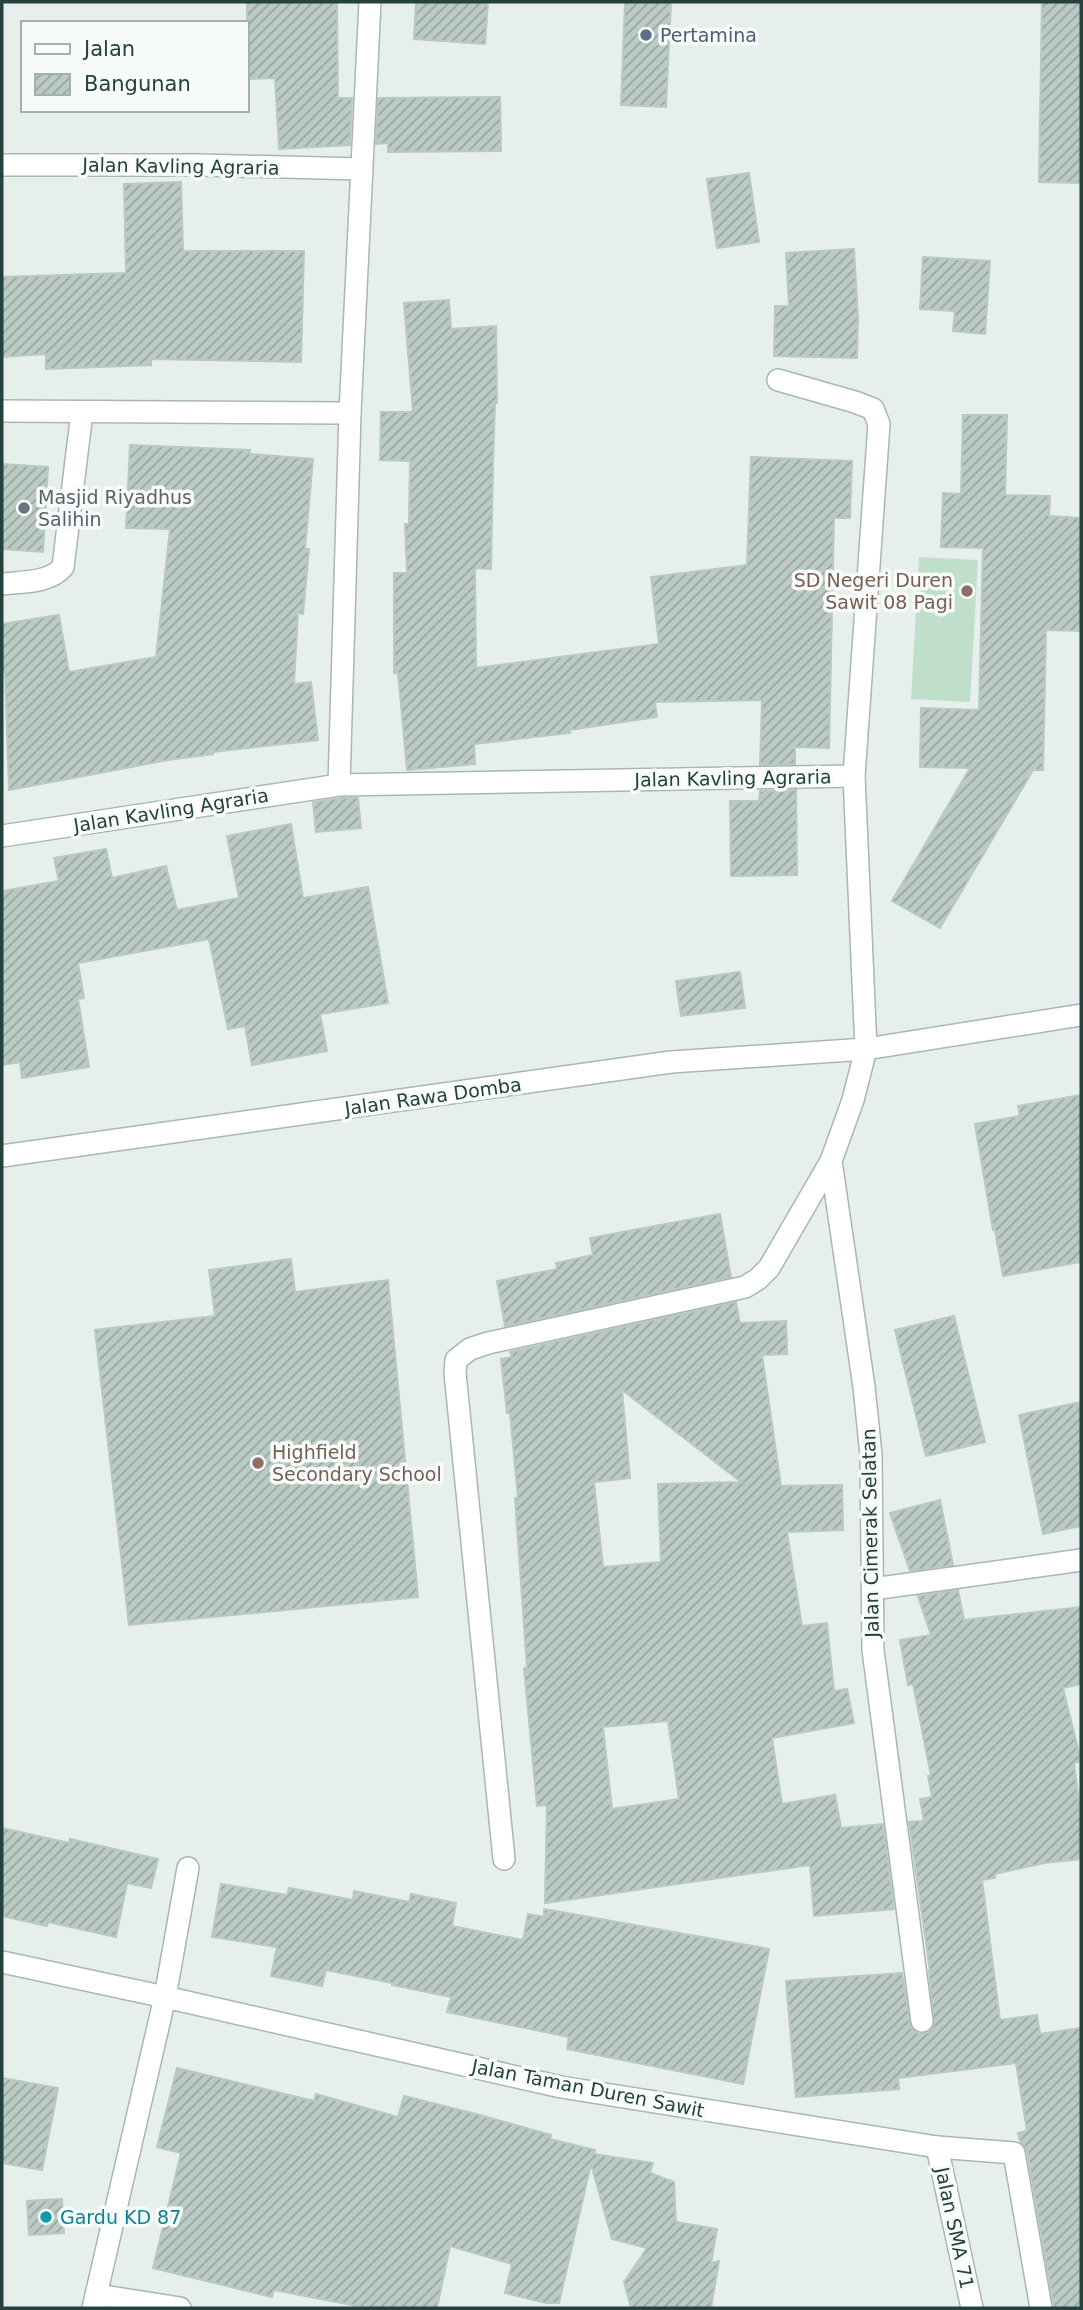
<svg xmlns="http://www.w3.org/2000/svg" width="1083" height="2310" font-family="'DejaVu Sans',sans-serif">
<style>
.garden{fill:#bfdfcb}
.building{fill:url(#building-hatch);stroke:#b8c9c3;stroke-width:2;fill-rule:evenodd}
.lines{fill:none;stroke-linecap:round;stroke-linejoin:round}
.minor-casing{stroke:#a8b7b4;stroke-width:24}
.minor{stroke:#fff;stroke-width:21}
.service-dot{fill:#5c6f8a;stroke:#f7fbf9;stroke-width:2.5}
.worship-dot{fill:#6b7280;stroke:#f7fbf9;stroke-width:2.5}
.education-dot{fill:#8d6e63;stroke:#f7fbf9;stroke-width:2.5}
.culture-dot{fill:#0f9aa8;stroke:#f7fbf9;stroke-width:2.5}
.labels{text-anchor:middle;stroke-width:7;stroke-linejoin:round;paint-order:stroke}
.service-label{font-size:19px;fill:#4e5e75;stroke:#f7fbf9;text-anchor:start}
.street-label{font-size:19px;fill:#24413d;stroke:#f7fbf9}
.worship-label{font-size:19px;fill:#5b616d;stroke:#f7fbf9;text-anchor:start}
.education-label{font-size:19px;fill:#785e54;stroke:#f7fbf9;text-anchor:end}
.culture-label{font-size:19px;fill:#0d838f;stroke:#f7fbf9;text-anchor:start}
</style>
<defs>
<pattern id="building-hatch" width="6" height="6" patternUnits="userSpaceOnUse" patternTransform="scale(1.75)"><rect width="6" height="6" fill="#bbcac5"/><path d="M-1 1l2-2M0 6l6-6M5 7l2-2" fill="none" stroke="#98a6a1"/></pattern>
</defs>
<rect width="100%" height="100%" fill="#e6efec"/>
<polygon class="garden" points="919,557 978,560 970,702 911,699"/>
<g class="building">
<polygon points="247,2 337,2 338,98 352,98 350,145 279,149 275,78 247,79"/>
<polygon points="416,2 488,2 485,44 414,39"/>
<polygon points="625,2 671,2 666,107 621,105"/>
<polygon points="1042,2 1081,2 1081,183 1039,182"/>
<polygon points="500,97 501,151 388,152 388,143 376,144 378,98"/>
<polygon points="749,173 759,242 717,248 707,179"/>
<polygon points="181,182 183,251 304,251 301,362 151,359 151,365 46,369 46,354 2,357 2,277 126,273 124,184"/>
<polygon points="854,249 858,318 857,358 774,356 775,306 789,306 786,253"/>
<polygon points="923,257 990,261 985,334 953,331 955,311 920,309"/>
<polygon points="449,300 451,329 496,326 497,403 495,403 493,462 491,569 475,568 476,668 659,644 651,577 747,565 751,457 852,461 850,518 834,518 829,748 795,747 795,764 760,765 762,700 655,702 657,717 569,730 570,733 474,744 475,764 407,770 398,673 394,673 394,573 407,573 405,524 409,524 410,461 380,460 381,412 413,412 404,303"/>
<polygon points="963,415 1007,415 1005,495 1050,496 1049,516 1081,518 1081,631 1046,630 1043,770 1033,770 940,928 892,901 970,768 920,767 921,708 979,710 983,548 941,547 943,493 961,494"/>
<polygon points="130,445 250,450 250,454 313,459 305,549 309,549 303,614 298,613 294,684 311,682 318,740 213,752 213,754 168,760 9,790 5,671 2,672 2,624 59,615 69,672 156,657 170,529 126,528"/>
<polygon points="2,464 48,467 43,552 2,549"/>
<polygon points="796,790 797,875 731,876 730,801 759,801 760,791"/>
<polygon points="340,798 358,798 361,828 316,832 313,802"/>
<polygon points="291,824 303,898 368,887 388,1003 320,1014 327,1051 252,1065 245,1026 228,1029 209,939 78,963 84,998 78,999 89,1067 22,1078 20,1062 2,1065 2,891 59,881 54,858 106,849 112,878 166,866 177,910 239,898 227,836"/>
<polygon points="740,972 745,1008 681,1016 676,981"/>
<polygon points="1081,1095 1081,1262 1003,1276 995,1230 993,1230 975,1124 1020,1116 1018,1106"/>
<polygon points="720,1214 731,1277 505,1326 497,1281 557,1269 556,1263 593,1255 590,1238"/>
<polygon points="291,1259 295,1292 388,1280 418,1597 129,1625 95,1330 215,1316 209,1270"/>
<path d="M736,1302L740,1323L786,1321L787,1354L762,1355L781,1486L842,1485L843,1530L787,1532L802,1626L827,1623L834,1691L847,1689L854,1723L772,1738L782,1804L835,1795L841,1828L883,1824L894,1909L814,1916L810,1865L545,1903L547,1805L537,1806L524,1668H527L515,1498H518L510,1413H507L501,1359L512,1357L510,1352ZM622,1390L741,1482L658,1484L661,1562L603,1567L594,1482L630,1478ZM668,1721L679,1799L612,1809L603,1727Z"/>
<polygon points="954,1316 985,1442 926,1456 895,1330"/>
<polygon points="1081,1402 1081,1526 1043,1534 1019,1415"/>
<polygon points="940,1500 953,1565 910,1571 890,1513"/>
<polygon points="958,1590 964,1620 1081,1607 1081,1684 1063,1688 1081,1761 1074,1763 1081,1819 1081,1859 1044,1863 995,1874 995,1878 982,1880 1000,2020 1037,2015 1040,2034 1081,2028 1081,2308 1054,2308 1027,2151 1020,2141 1018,2133 1027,2131 1016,2063 898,2078 899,2089 796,2097 786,1981 902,1973 911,2028 918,2033 924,2034 930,2031 934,2025 929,1971 930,1971 909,1822 924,1821 920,1799 932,1797 928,1776 931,1776 913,1684 908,1685 900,1640 931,1635 918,1596"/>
<polygon points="2,1828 69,1843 70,1839 158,1859 151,1888 127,1883 116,1937 48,1922 47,1926 2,1916"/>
<polygon points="221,1884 287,1895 289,1888 353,1900 354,1891 409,1902 411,1894 456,1903 452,1926 523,1940 528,1914 544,1917 544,1909 769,1949 743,2084 567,2049 569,2037 447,2012 451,1997 392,1985 392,1983 326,1970 322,1986 271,1976 277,1947 212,1937"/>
<polygon points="177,2068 314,2101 316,2094 398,2117 404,2096 480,2115 551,2135 550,2139 595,2150 594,2154 653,2163 650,2173 674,2182 676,2222 717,2229 711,2263 719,2261 711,2308 631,2308 624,2282 647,2248 612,2239 591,2164 559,2303 546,2303 505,2293 512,2264 450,2246 437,2308 367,2308 274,2290 272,2297 153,2268 181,2153 157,2147"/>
<polygon points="2,2078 58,2088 42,2170 2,2163"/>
<polygon points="62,2199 64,2233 29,2235 27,2201"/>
</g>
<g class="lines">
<defs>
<g id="minor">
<polyline points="2,165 200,165 361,169"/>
<polyline points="778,380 855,402 873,409 879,424 854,776 866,1049 853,1100 831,1161 864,1387 871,1455 873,1650 922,2021"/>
<polyline points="2,411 350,413"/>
<path d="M2,584C21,582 50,583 63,567L82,412"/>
<polyline points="339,785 350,413 370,2"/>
<polyline points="2,836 339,785 854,776"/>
<polyline points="2,1156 671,1062 866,1049 1081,1015"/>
<polyline points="873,1589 1081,1560"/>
<polyline points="504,1859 455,1373 456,1360 470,1349 488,1343 745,1287 758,1279 769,1268 831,1161"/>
<polyline points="2,1962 165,1997 561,2087 937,2147 1014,2153 1041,2308"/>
<polyline points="937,2147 972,2308"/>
<polyline points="97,2295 180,2308"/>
<polyline points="93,2308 165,1997 188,1868"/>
</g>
</defs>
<use href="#minor" class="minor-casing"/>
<use href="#minor" class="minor"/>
</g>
<circle class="service-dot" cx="646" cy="35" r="7"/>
<circle class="worship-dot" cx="24" cy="508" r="7"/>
<g class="education-dot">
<circle cx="967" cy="591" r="7"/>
<circle cx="258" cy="1463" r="7"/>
</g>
<circle class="culture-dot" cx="46" cy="2217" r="7"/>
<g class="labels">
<g class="service-label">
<text x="660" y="42">Pertamina</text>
</g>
<g class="street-label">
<text transform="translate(181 166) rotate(1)" y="7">Jalan Kavling Agraria</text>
<text transform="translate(733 778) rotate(-1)" y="7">Jalan Kavling Agraria</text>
<text transform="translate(171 810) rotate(-9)" y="7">Jalan Kavling Agraria</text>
<text transform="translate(433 1096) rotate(-8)" y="7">Jalan Rawa Domba</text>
<text transform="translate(870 1533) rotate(-91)" y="7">Jalan Cimerak Selatan</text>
<text transform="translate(588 2088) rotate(11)" y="7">Jalan Taman Duren Sawit</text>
<text transform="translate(955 2228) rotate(78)" y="7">Jalan SMA 71</text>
</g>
<g class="worship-label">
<text x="38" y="504">Masjid Riyadhus<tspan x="38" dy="22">Salihin</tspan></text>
</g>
<g class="education-label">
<text x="953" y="587">SD Negeri Duren<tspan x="953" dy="22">Sawit 08 Pagi</tspan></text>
<text x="272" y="1459" text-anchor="start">Highfield<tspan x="272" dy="22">Secondary School</tspan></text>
</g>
<g class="culture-label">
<text x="60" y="2224">Gardu KD 87</text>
</g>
</g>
<rect width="1083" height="2310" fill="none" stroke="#24413d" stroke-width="7"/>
<rect x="21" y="21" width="228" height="91" fill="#f7fbf9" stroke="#a3b1ae" stroke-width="2"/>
<rect x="35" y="44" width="35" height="10" fill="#ffffff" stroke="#a3b1ae" stroke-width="2"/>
<text x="84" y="56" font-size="21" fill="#24413d">Jalan</text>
<rect x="35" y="74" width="35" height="21" fill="url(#building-hatch)" stroke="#a3b1ae" stroke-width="2"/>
<text x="84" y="91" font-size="21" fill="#24413d">Bangunan</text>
</svg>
